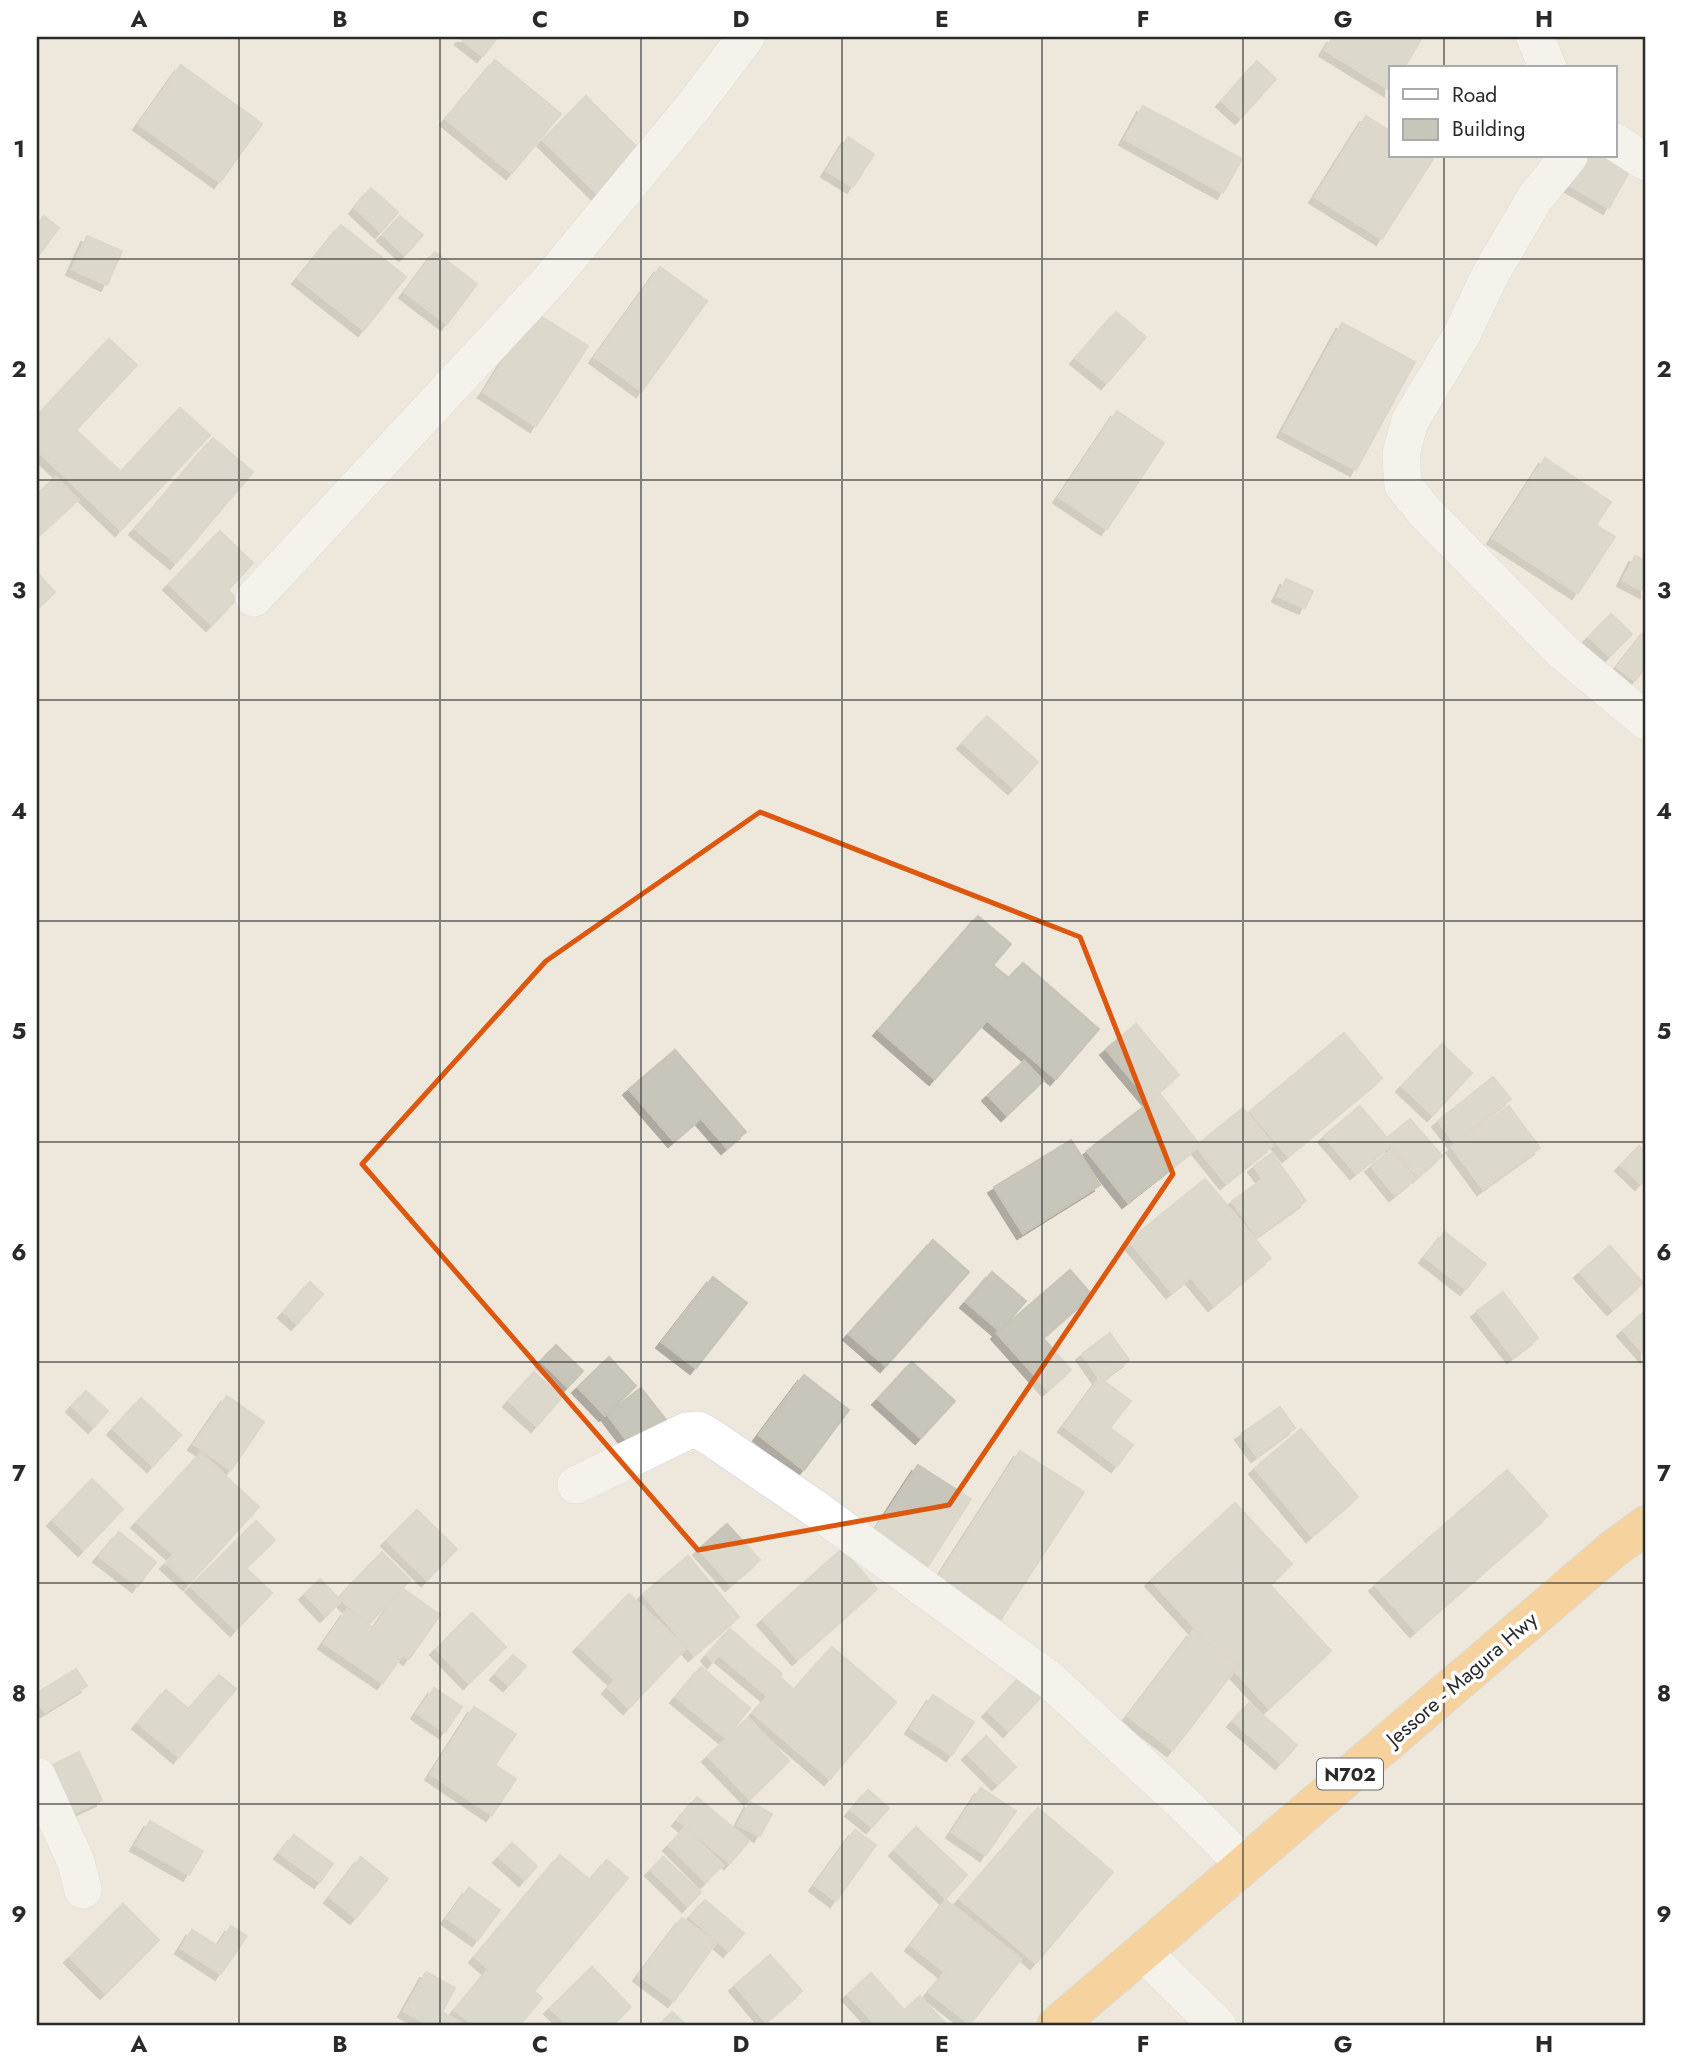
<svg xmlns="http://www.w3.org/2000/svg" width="1683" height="2063" font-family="Jost,sans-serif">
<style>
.building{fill:#c8c5bb;stroke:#c8c4b5;stroke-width:2;filter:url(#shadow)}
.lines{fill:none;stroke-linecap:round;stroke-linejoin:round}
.minor-casing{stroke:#d0d1e4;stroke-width:38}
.highway-casing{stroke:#ccc;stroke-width:40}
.minor{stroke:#fff;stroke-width:37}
.highway{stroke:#ffb954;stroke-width:38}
.marked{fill:none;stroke:#de570e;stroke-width:5;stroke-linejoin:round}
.grid{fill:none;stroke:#2a2a2a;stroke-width:2;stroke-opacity:0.55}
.labels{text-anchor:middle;stroke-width:7;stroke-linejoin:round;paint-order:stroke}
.shield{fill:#fff;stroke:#6a6a6a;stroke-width:2}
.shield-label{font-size:19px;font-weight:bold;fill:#2a2a2a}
.street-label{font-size:21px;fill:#2a2a2a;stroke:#fff}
.neatline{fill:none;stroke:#2a2a2a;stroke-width:2.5}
.grid-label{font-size:23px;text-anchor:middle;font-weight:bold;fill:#2a2a2a}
</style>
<defs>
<filter id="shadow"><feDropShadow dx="-6" dy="6" stdDeviation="0" flood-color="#0004"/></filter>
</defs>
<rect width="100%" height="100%" fill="#ede8db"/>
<g class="building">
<polygon points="462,37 496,37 497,38 483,56 461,39"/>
<polygon points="1333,37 1420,37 1422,38 1404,68 1391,68 1390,90 1325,50"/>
<polygon points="495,60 561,114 512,173 446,119"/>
<polygon points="1257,61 1276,79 1241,118 1222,101"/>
<polygon points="181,65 262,124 220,182 139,124"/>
<polygon points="586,96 642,152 599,195 543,140"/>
<polygon points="1143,106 1242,159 1223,193 1125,139"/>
<polygon points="1366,116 1391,132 1391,156 1429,156 1433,159 1382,239 1315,197"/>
<polygon points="848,137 874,154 853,187 827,171"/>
<polygon points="1583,156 1615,156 1633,165 1609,208 1567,184"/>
<polygon points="371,188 398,212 381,232 355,208"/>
<polygon points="44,216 59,228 38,256 37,225"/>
<polygon points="400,216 423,235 405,255 383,235"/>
<polygon points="341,225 406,277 364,330 298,278"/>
<polygon points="87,236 122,251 107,285 72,269"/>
<polygon points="435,252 477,284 447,324 405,292"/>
<polygon points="660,267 707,301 642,391 595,357"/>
<polygon points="534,312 588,346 536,426 484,392"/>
<polygon points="1116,312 1146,337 1107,383 1076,358"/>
<polygon points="1342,323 1415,362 1356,470 1283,431"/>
<polygon points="109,339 137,365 76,430 121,472 180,408 210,435 121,530 37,450 37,416"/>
<polygon points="1117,411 1164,443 1107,529 1059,497"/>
<polygon points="213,438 253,472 176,563 135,529"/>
<polygon points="1545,458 1611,502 1596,525 1615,537 1578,593 1493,538"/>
<polygon points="56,477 78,500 37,537 37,494"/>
<polygon points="220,531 253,563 228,590 237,599 212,625 169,584"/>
<polygon points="1635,556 1646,561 1646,592 1623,580"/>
<polygon points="37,573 55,592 37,609"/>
<polygon points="1286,579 1313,591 1305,608 1278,596"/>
<polygon points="1611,614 1632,634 1610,656 1589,637"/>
<polygon points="1646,630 1646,666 1635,681 1617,667"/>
<polygon points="987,716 1038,762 1014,788 963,743"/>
<polygon points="978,916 1011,944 993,965 1009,978 1023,963 1099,1029 1056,1079 987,1020 935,1079 879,1030"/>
<polygon points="1136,1024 1179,1075 1149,1100 1106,1049"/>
<polygon points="1344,1033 1382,1078 1288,1156 1250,1111"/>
<polygon points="1442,1044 1472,1073 1433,1115 1402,1086"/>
<polygon points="675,1050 746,1132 727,1148 701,1118 674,1141 629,1089"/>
<polygon points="1024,1061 1043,1081 1007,1115 988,1095"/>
<polygon points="1493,1077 1511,1099 1455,1143 1438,1121"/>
<polygon points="1160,1094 1200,1145 1128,1202 1087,1151"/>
<polygon points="1360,1106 1387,1138 1410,1119 1442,1156 1418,1177 1391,1145 1356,1173 1324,1136"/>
<polygon points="1509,1106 1540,1148 1483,1189 1452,1147"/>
<polygon points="1243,1108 1273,1145 1226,1183 1196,1146"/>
<polygon points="1071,1140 1100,1185 1023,1233 994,1187"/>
<polygon points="1639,1146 1646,1154 1646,1178 1641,1184 1621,1165"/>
<polygon points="1391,1150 1415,1179 1395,1195 1371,1166"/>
<polygon points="1272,1153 1306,1201 1257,1236 1232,1201 1263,1179 1254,1166"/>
<polygon points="1205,1179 1271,1258 1214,1305 1191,1277 1172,1292 1129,1241"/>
<polygon points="1445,1232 1486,1264 1466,1289 1425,1257"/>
<polygon points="933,1240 969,1272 886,1366 849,1334"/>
<polygon points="1610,1246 1643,1283 1613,1309 1580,1272"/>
<polygon points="1070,1270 1092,1295 1043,1338 1071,1370 1048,1390 997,1333"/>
<polygon points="992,1272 1026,1301 1000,1331 966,1302"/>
<polygon points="713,1277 747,1303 696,1368 662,1342"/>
<polygon points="310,1282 323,1294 297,1324 284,1312"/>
<polygon points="1503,1292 1538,1338 1513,1357 1477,1311"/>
<polygon points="1646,1310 1646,1356 1623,1330"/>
<polygon points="1110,1333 1129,1360 1101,1381 1082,1354"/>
<polygon points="556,1345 583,1371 568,1387 541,1361"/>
<polygon points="609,1357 636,1386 605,1415 578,1387"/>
<polygon points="912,1362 955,1401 921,1438 878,1399"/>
<polygon points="534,1372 562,1397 537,1426 509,1401"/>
<polygon points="804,1375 849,1410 804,1470 759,1435"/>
<polygon points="1100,1378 1131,1401 1110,1428 1133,1445 1117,1466 1064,1426"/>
<polygon points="641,1388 667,1421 633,1448 607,1414"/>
<polygon points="86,1391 108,1411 94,1427 72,1406"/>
<polygon points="227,1396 264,1422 231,1470 194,1444"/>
<polygon points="141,1398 181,1435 153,1466 113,1429"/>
<polygon points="1280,1407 1295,1428 1257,1456 1241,1434"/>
<polygon points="1301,1429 1358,1497 1312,1536 1255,1468"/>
<polygon points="1020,1451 1084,1492 1001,1619 938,1578"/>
<polygon points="201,1453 259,1507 189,1584 166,1563 174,1555 137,1522"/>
<polygon points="918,1465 971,1499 928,1566 875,1531"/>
<polygon points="1507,1470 1548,1516 1416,1631 1375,1585"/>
<polygon points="92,1479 123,1509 84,1550 53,1520"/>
<polygon points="1235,1503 1292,1564 1270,1585 1331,1651 1269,1708 1151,1580"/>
<polygon points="417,1510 457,1549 427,1580 387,1540"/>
<polygon points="256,1521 275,1540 246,1568 272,1593 236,1630 191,1586"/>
<polygon points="727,1524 760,1560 731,1585 699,1549"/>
<polygon points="119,1532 156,1562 138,1586 99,1556"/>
<polygon points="842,1549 877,1589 798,1659 763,1619"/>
<polygon points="382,1552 410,1580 368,1625 339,1597"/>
<polygon points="688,1556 739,1617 694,1655 643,1594"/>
<polygon points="320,1579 341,1601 326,1616 305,1594"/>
<polygon points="402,1588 440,1615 409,1659 403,1654 383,1683 324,1643 347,1610 374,1628"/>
<polygon points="629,1594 686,1648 629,1708 608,1688 615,1680 579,1646"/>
<polygon points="472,1613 506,1647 469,1683 436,1649"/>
<polygon points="730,1629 782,1674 780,1677 794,1690 832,1647 896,1702 830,1779 753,1713 768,1696 719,1655 713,1662 707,1655"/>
<polygon points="1193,1631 1238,1666 1173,1750 1128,1716"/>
<polygon points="513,1655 526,1666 509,1685 496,1674"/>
<polygon points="701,1667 750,1708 726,1738 676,1697"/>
<polygon points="76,1669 87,1686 45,1712 37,1700 37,1693"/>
<polygon points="219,1675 236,1689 179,1757 138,1723 166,1690 189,1709"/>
<polygon points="1021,1676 1042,1696 1009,1731 988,1711"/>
<polygon points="434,1688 462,1707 445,1732 417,1713"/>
<polygon points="933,1695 974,1722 952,1755 911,1728"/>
<polygon points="1249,1703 1297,1745 1281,1763 1233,1721"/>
<polygon points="474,1707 516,1734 495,1765 516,1779 492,1815 431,1774"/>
<polygon points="748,1718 789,1761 750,1799 708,1756"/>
<polygon points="986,1736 1016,1767 998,1784 968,1754"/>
<polygon points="79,1752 102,1800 72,1814 49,1767"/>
<polygon points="981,1788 1016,1811 986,1855 952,1832"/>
<polygon points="868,1790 889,1808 872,1827 851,1810"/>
<polygon points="697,1797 749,1841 730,1863 678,1820"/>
<polygon points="750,1802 772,1814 760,1836 738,1825"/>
<polygon points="1038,1808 1113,1872 1036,1963 960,1899"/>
<polygon points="150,1821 203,1851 189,1875 136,1845"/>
<polygon points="916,1827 967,1875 946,1898 895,1850"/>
<polygon points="685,1828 723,1865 706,1882 669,1845"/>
<polygon points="855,1830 876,1845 836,1901 815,1885"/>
<polygon points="294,1835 333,1864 320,1882 280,1853"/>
<polygon points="512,1843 537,1866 525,1880 499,1857"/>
<polygon points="560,1855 590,1880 607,1860 628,1878 534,1991 542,1998 519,2026 475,2026 455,2010 489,1969 475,1957"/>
<polygon points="361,1857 388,1879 356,1918 330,1897"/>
<polygon points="663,1857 701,1892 688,1906 651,1870"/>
<polygon points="469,1888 500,1910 478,1940 447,1918"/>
<polygon points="705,1900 744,1933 729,1951 690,1917"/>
<polygon points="946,1900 1021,1959 970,2024 929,1992 945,1972 911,1945"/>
<polygon points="123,1904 159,1940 106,1993 70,1957"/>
<polygon points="682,1918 716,1943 674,2001 639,1975"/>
<polygon points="231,1926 247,1936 221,1974 181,1948 192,1930 218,1946"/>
<polygon points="770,1955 802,1991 766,2022 735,1985"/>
<polygon points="592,1967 631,2007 612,2026 569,2026 550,2008"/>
<polygon points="426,1972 455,1988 442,2012 467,2026 431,2026 404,2011"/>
<polygon points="871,1973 904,2010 920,1996 946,2024 944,2026 877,2026 848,1994"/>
<polygon points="672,2012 688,2026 659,2026"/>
</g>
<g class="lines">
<defs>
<g id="minor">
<polyline points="1535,37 1548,68"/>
<polyline points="1615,142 1646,162"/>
<polyline points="1569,156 1535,198 1490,275 1462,334 1410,421 1401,454 1403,485 1424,511 1561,650 1646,721"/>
<polyline points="254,598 551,279 693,107 746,37"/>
<polyline points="576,1485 687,1431 698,1430 709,1436 813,1507 1051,1681 1184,1804 1245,1865"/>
<polyline points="37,1776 76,1862 83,1890"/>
<polyline points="1143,1952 1218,2026"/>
</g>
<polyline id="highway" points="1056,2026 1611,1551 1646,1525"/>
</defs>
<use href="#minor" class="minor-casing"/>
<use href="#highway" class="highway-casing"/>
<use href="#minor" class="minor"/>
<use href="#highway" class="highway"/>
</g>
<path d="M0 0H1683V2063H0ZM760,812L1080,937L1173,1174L949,1505L698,1550L362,1164L546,961Z" fill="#ede8db" fill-opacity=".55" fill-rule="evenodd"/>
<path class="marked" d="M760,812L1080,937L1173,1174L949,1505L698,1550L362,1164L546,961Z"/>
<path class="grid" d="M239,37V2026M440,37V2026M641,37V2026M842,37V2026M1042,37V2026M1243,37V2026M1444,37V68M1444,156V2026M37,259H1646M37,480H1646M37,700H1646M37,921H1646M37,1142H1646M37,1362H1646M37,1583H1646M37,1804H1646"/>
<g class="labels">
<rect class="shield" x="1317" y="1758.5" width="66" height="31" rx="5"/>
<g class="shield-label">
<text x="1350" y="1781">N702</text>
</g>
<g class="street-label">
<text transform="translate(1462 1679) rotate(-41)" y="7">Jessore - Magura Hwy</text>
</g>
</g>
<rect width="1683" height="2063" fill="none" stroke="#ffffff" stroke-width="77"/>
<rect x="1389" y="66" width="228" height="91" fill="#ffffff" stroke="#aaaaaa" stroke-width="2"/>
<rect x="1403" y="89" width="35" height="10" fill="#ffffff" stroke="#aaaaaa" stroke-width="2"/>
<text x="1452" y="102" font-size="21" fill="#2a2a2a">Road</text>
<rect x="1403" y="119" width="35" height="21" fill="#c8c5bb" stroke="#aaaaaa" stroke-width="2"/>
<text x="1452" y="136" font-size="21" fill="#2a2a2a">Building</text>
<rect x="38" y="38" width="1606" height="1986" class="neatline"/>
<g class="grid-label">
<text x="139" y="27">A</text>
<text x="340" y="27">B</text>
<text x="540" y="27">C</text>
<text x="741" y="27">D</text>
<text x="942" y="27">E</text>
<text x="1143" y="27">F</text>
<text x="1343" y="27">G</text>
<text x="1544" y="27">H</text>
<text x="19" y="157">1</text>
<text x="1664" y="157">1</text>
<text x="19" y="377">2</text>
<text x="1664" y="377">2</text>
<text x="19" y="598">3</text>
<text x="1664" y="598">3</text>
<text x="19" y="819">4</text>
<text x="1664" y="819">4</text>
<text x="19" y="1039">5</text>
<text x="1664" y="1039">5</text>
<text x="19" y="1260">6</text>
<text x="1664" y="1260">6</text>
<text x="19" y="1481">7</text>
<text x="1664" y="1481">7</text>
<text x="19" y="1701">8</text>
<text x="1664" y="1701">8</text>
<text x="19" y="1922">9</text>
<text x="1664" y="1922">9</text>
<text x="139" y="2052">A</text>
<text x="340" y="2052">B</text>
<text x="540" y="2052">C</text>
<text x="741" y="2052">D</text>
<text x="942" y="2052">E</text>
<text x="1143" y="2052">F</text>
<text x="1343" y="2052">G</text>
<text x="1544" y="2052">H</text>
</g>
</svg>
